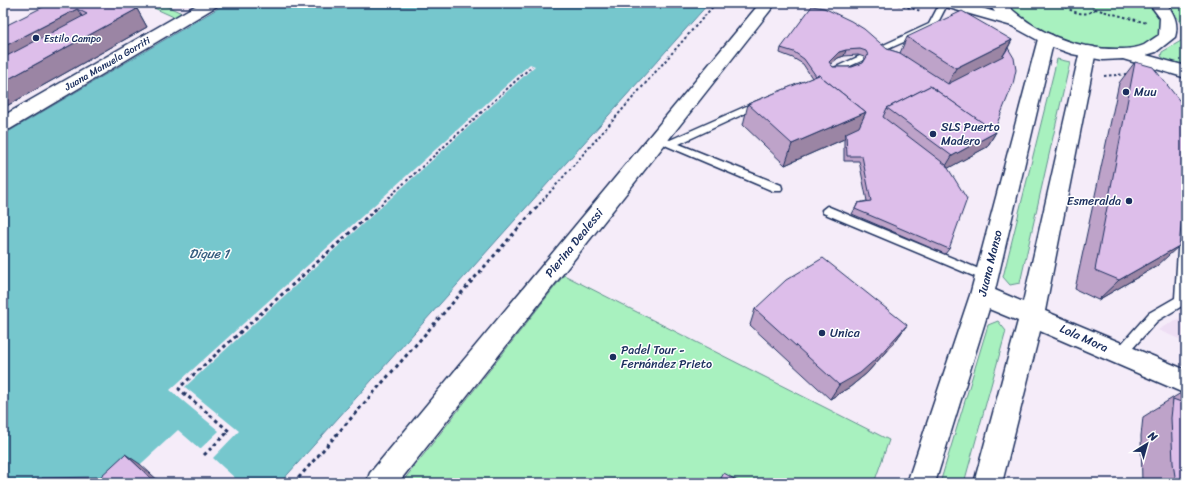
<svg xmlns="http://www.w3.org/2000/svg" width="1189" height="486" font-family="Sriracha,sans-serif">
<style>
.built{fill:#eedef4}
.green{fill:#a8f1bf;stroke:#62908e}
.water{fill:#76c7cd;stroke:#528aa1}
.pier{fill:#f5ecf9}
.lines{fill:none;stroke-linecap:round;stroke-linejoin:round}
.lane-casing{stroke:#1b2f5e;stroke-width:3}
.street-casing{stroke:#1b2f5e;stroke-width:3}
.secondary-casing{stroke:#1b2f5e;stroke-width:3}
.path-far1{stroke:#1b2f5e;stroke-width:2;stroke-dasharray:2.5 2.5;stroke-linecap:butt}
.path{stroke:#1b2f5e;stroke-width:3;stroke-dasharray:3.5 3.5;stroke-linecap:butt}
.lane{fill:#fff;fill-rule:evenodd}
.street{fill:#fff;fill-rule:evenodd}
.secondary{fill:#fff;fill-rule:evenodd}
.wall{fill:#bea3c9;stroke:#1b2f5e;fill-rule:evenodd}
.shaded-wall{fill:#9b85a4;stroke:#1b2f5e}
.building{fill:#ddbeea;stroke:#1b2f5e;fill-rule:evenodd}
.poi-dot{fill:#1b2f5e;stroke:#fff;stroke-width:1.5}
.labels{text-anchor:middle;stroke-width:3;stroke-linejoin:round;paint-order:stroke}
.far-poi-label{font-size:10px;fill:#1b2f5e;stroke:#fff;text-anchor:start}
.far-street-label{font-size:10px;fill:#1b2f5e;stroke:#fff}
.poi-label{font-size:12px;fill:#1b2f5e;stroke:#fff;text-anchor:start}
.street-label{font-size:12px;fill:#1b2f5e;stroke:#fff}
.water-label{font-size:13px;font-style:italic;fill:#365d7f;stroke:#fff}
</style>
<rect width="100%" height="100%" fill="#f5ecf9"/>
<filter id="ink" filterUnits="userSpaceOnUse"><feTurbulence type="fractalNoise" baseFrequency=".025" numOctaves="2"/><feDisplacementMap in="SourceGraphic" scale="8" xChannelSelector="R" yChannelSelector="G"/><feConvolveMatrix kernelMatrix="1 2 1 2 8 2 1 2 1" color-interpolation-filters="sRGB"/></filter>
<g filter="url(#ink)">
<polygon class="built" points="1186,316 1186,342 1158,330 1173,321"/>
<g class="green">
<polygon points="143,3 160,3 184,14 176,18"/>
<path d="M1006,3H1149L1158,13L1162,27C1160,30 1159,35 1156,38C1135,60 1068,46 1044,33C1032,27 1021,17 1009,9Z"/>
<polygon points="1171,3 1186,4 1186,66 1167,61 1161,56 1162,52 1181,41 1181,24 1169,4"/>
<polygon points="1057,59 1070,62 1020,283 1010,285 1003,277"/>
<polygon points="564,275 889,440 874,483 406,483 403,481"/>
<polygon points="998,321 1006,331 964,483 940,483 988,325"/>
</g>
<polygon class="water" points="227,3 709,3 280,483 3,483 3,135"/>
<polygon class="pier" points="530,64 535,66 185,387 239,431 213,458 235,478 230,483 120,483 178,430 200,449 219,431 170,390"/>
<g class="lines">
<defs>
<g id="lane">
<polygon points="940,3 948,3 935,28 830,75 824,75 823,73 929,24"/>
<polygon points="760,100 763,101 763,105 679,144 781,185 782,188 781,191 773,191 667,146 661,142 666,139 670,140"/>
<polygon points="1186,199 1186,307 1182,306 1157,321 1124,358 1120,360 1116,358 1114,354 1116,350 1149,313 1175,298 1181,203"/>
<polygon points="827,206 991,274 993,277 991,280 983,280 823,213 822,210"/>
</g>
<g id="street">
<polygon points="200,3 219,3 217,6 10,129 3,130 3,116"/>
<polygon points="760,3 776,3 398,483 366,483 370,473"/>
<polygon points="1046,34 1052,35 1054,39 995,290 1023,302 1080,51 1082,47 1088,46 1094,47 1096,51 1045,311 1186,370 1186,394 1040,331 1002,483 974,483 1018,321 989,309 935,483 907,483 970,295 1038,39 1040,35"/>
</g>
<path id="secondary" d="M940,3H965L995,12L988,3H1005C1034,32 1075,49 1116,49C1125,49 1135,49 1144,45C1149,42 1154,38 1159,35L1160,18L1149,3H1166C1174,14 1179,23 1175,37L1156,52L1146,55L1186,66V78L1123,59L1103,60L1072,54L1047,45L1012,26L942,6Z"/>
</defs>
<use href="#lane" class="lane-casing"/>
<use href="#street" class="street-casing"/>
<use href="#secondary" class="secondary-casing"/>
<g class="path-far1">
<polyline points="893,3 921,11"/>
<path d="M1062,3C1070,12 1085,18 1095,9L1091,3"/>
<polyline points="3,5 7,3"/>
<polyline points="1095,9 1147,23"/>
<polyline points="1104,76 1127,74"/>
<polyline points="377,208 532,66"/>
<polyline points="536,208 716,3"/>
</g>
<g class="path">
<polyline points="204,455 229,431 179,389 180,387 378,207"/>
<polyline points="294,483 537,207"/>
</g>
<use href="#lane" class="lane"/>
<use href="#street" class="street"/>
<use href="#secondary" class="secondary"/>
</g>
<g class="wall">
<polygon points="51,3 137,9 147,27 3,108"/>
<path d="M907,37L1012,40L1008,48L994,131L996,132L987,147L948,168L949,249L945,254L852,214L858,203L867,201L859,161H844V139L785,165L743,125L748,104L812,78L803,64L793,58L780,53L781,48L887,49L900,53ZM858,55L864,57L865,59L863,63L852,67H833L830,64L838,58L844,56Z"/>
<polygon points="1135,62 1157,266 1098,300 1075,289 1119,83"/>
<polygon points="755,309 907,325 896,340 867,373 850,387 830,399 750,325"/>
<polygon points="1181,393 1186,483 1142,483 1141,436 1143,417 1151,412 1151,411"/>
</g>
<g class="shaded-wall">
<polygon points="77,9 89,26 3,72 3,47"/>
<polygon points="137,9 147,27 3,108 3,82"/>
<polygon points="1012,40 1000,61 945,90 956,68"/>
<polygon points="846,50 844,56 838,58 827,67 829,62 839,52"/>
<polygon points="866,112 857,133 846,133 844,139 785,165 792,144"/>
<polygon points="996,132 987,147 943,171 952,156"/>
<polygon points="1179,246 1157,266 1098,300 1119,280"/>
<polygon points="907,325 896,340 867,373 850,387 830,399 839,385"/>
<polygon points="125,454 140,464 161,483 156,483"/>
</g>
<g class="building">
<polygon points="51,3 123,3 137,9 3,82 3,58 87,14 77,9 3,47 3,27"/>
<path d="M812,6L824,8L851,21L864,29L887,49L900,53L948,84L1003,56L1008,48L1014,58L1016,70L1013,84L994,131L930,86L887,108L883,117L946,165L967,199L949,249L855,209L858,203L871,201L862,156H847L846,133L859,127L866,112L819,75L816,76L804,59L794,52L781,48ZM860,49L866,51L868,55L863,63L852,67H833L829,62L839,52L846,50Z"/>
<polygon points="962,11 1012,40 956,68 907,37"/>
<polygon points="1135,62 1153,67 1186,109 1186,178 1179,246 1119,280 1095,270"/>
<polygon points="819,75 866,112 792,144 748,104"/>
<polygon points="930,86 996,132 952,156 887,108"/>
<polygon points="823,258 907,325 877,358 860,373 839,385 755,309 786,280"/>
<polygon points="1181,393 1186,394 1186,483 1176,483 1173,463 1171,418 1173,399 1181,402"/>
<polygon points="125,454 156,483 41,483 42,478 100,477"/>
<polygon points="724,473 741,483 718,483"/>
</g>
</g>
<g class="poi-dot">
<circle cx="36" cy="38" r="4"/>
<circle cx="1126" cy="92" r="4"/>
<circle cx="933" cy="134" r="4"/>
<circle cx="1129" cy="201" r="4"/>
<circle cx="822" cy="333" r="4"/>
<circle cx="613" cy="357" r="4"/>
</g>
<g class="labels">
<g class="far-poi-label">
<text x="44" y="42">Estilo Campo</text>
</g>
<g class="far-street-label">
<text transform="translate(107 63) rotate(-30)" y="4">Juana Manuela Gorriti</text>
</g>
<g class="poi-label">
<text x="1134" y="96">Muu</text>
<text x="941" y="131">SLS Puerto<tspan x="941" dy="14">Madero</tspan></text>
<text x="1121" y="205" text-anchor="end">Esmeralda</text>
<text x="830" y="337">Unica</text>
<text x="621" y="354">Padel Tour -<tspan x="621" dy="14">Fernández Prieto</tspan></text>
</g>
<g class="street-label">
<text transform="translate(574 243) rotate(-51)" y="4">Pierina Dealessi</text>
<text transform="translate(990 263) rotate(-76)" y="4">Juana Manso</text>
<text transform="translate(1084 338) rotate(24)" y="4">Lola Mora</text>
</g>
<g class="water-label">
<text x="209" y="258">Dique 1</text>
</g>
</g>
<rect width="1189" height="486" fill="none" stroke="#fff" stroke-width="16"/>
<rect x="8" y="8" width="1173" height="470" fill="none" stroke="#1b2f5e" stroke-width="1.5" filter="url(#ink)"/>
<g transform="translate(1147 444) rotate(37)" stroke="#ffffff" stroke-width="3" paint-order="stroke">
<path d="M0-3L7 15L0 10L-7 15Z" fill="#1b2f5e"/>
<text y="-6" font-size="11" font-weight="bold" text-anchor="middle" fill="#1b2f5e">N</text>
</g>
</svg>
